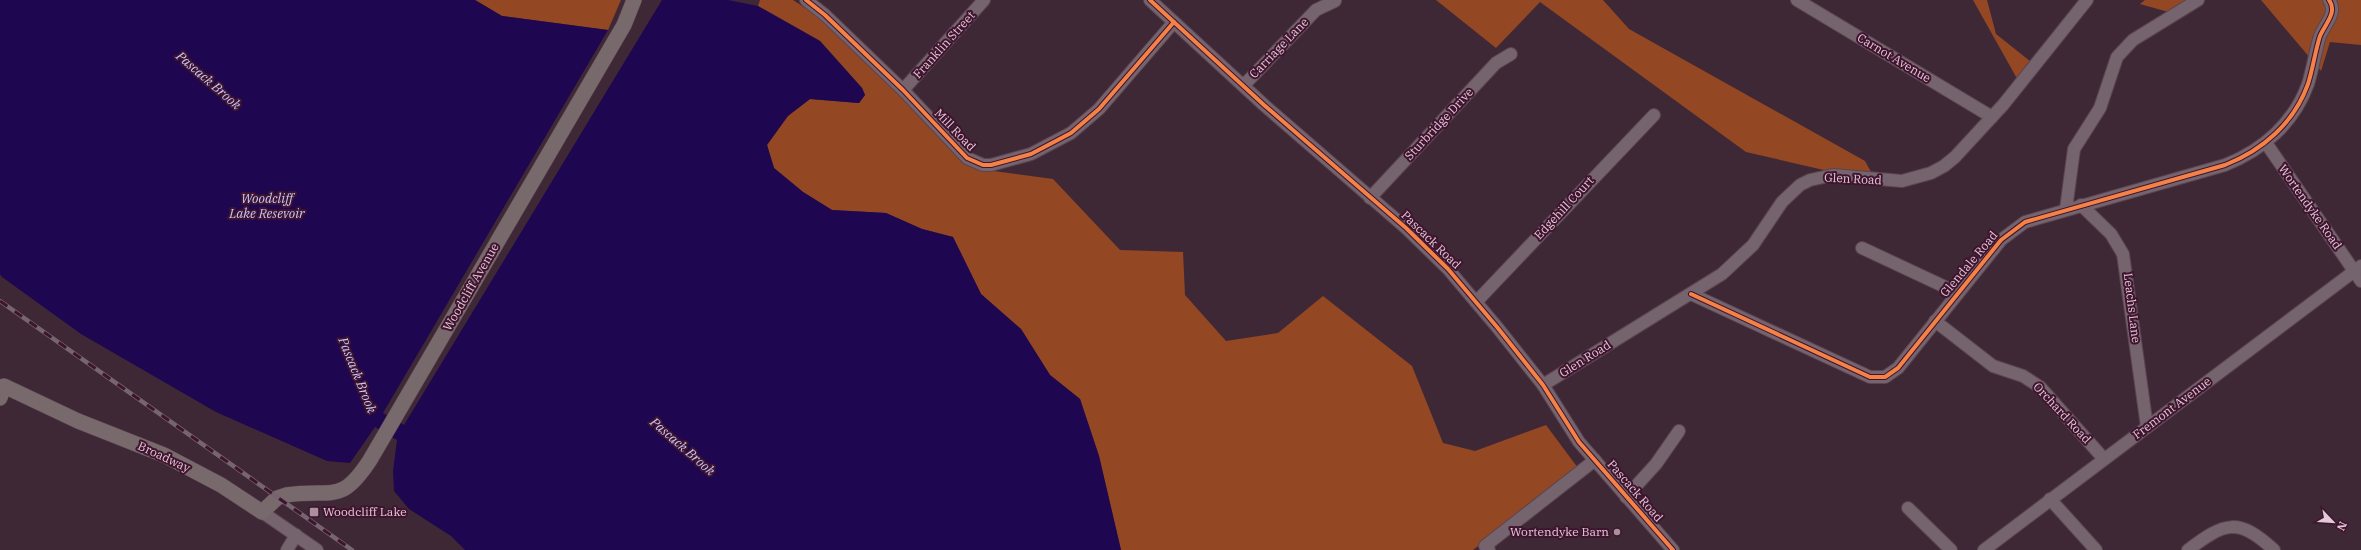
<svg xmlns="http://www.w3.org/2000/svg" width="2361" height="550" font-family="'IBM Plex Serif',serif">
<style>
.forest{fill:#944723}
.water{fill:#1f0650}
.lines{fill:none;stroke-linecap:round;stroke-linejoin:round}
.minor-casing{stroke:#5a4551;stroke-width:14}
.major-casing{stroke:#5a4551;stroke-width:16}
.minor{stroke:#75636d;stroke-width:12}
.major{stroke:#78696c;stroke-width:15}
.rail-casing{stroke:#76646f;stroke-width:4.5}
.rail{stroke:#3e142e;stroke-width:3;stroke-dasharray:9;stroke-linecap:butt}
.cycleway-casing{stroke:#3e142e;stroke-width:6}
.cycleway{stroke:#f48246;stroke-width:4}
.poi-dot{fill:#aa909f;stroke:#3e142e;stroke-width:1.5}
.labels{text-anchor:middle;stroke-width:4;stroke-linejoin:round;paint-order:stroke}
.street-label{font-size:12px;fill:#e4c8d7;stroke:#3e142e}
.poi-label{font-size:12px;fill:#e4c8d7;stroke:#3e142e;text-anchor:start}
.water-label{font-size:13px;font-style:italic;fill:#c7c7fd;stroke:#3e142e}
</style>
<rect width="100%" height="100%" fill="#3f2836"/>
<g class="forest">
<polygon points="475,0 621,0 608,30 502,16"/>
<polygon points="760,0 793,0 827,22 978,169 1053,179 1120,250 1183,252 1185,295 1226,341 1278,333 1323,296 1412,366 1443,443 1475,451 1546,425 1578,468 1473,550 1121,550 1099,456 1080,399 1050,375 1021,329 981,294 953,237 922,229 886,213 832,210 803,192 774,168 767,145 787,116 810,99 859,103 865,95 862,88 820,41 758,6"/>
<polygon points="1436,0 1603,0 1629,29 1865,161 1875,179 1850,176 1746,152 1540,2 1496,48"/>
<polygon points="1973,0 1987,0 1996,34 2035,65 2020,84"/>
<polygon points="2145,0 2205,0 2179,15 2140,4"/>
<polygon points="2261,0 2361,0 2361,45 2330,42 2321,71"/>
</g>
<polygon class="water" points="0,0 475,0 502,16 608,30 383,413 404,425 662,0 728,0 758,6 820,41 862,88 865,95 859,103 810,99 788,116 767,145 774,168 803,192 832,210 886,213 922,229 953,237 981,294 1021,329 1050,375 1080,399 1099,456 1121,550 465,550 451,536 409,509 394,491 393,471 397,440 375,427 350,463 327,461 216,412 81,334 2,277 0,274"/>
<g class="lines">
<defs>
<g id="minor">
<polyline points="806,0 825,15 903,90 967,158 983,165 991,165 1031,154 1071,133 1099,109 1174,22"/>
<polyline points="1150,0 1264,105 1406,228 1448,269 1497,327 1543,385 1579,442 1673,550"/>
<polyline points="1797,0 1992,117"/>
<polyline points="1244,85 1316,10 1335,1"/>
<polyline points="903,90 984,0"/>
<polyline points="2266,143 2361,281"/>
<polyline points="1370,198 1496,63 1511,54"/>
<polyline points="2081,205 2111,234 2123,254 2147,427"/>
<polyline points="2066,209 2074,149 2100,108 2117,57 2133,40 2198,0"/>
<polyline points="1862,248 1958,293"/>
<path d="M1691,294L1870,377H1885L1898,368L2001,240L2025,222L2225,165C2263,150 2294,123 2308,84C2313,68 2315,52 2320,36C2325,24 2338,12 2329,0"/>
<polyline points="1476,302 1654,115"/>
<polyline points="1935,321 1993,366 2023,376 2040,387 2104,459"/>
<polyline points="1543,385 1722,274 1753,245 1782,202 1800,185 1810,180 1833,175 1902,181 1931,173 1944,166 1955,157 2003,105 2087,0"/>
<polyline points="1626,497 1656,464 1679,431"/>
<polyline points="2050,499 2096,550"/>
<polyline points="1908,508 1951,550"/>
<polyline points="262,512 317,550"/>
<polyline points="287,550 296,535"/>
<polyline points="1489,550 1485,546 1595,460"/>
<polyline points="1984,550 2361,266"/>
<path d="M2188,550C2225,522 2238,517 2274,550"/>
</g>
<path id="major" d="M0,398L4,386L78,421L164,455L221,485L262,512L277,498L286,495C333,488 340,506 370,460L624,25L634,0"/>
</defs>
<use href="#minor" class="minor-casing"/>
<use href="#major" class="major-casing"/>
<use href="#minor" class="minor"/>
<use href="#major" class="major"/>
<defs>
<polyline id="rail" points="0,301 352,550"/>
</defs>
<use href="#rail" class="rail-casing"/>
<use href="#rail" class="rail"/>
<defs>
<g id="cycleway">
<polyline points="806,0 825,15 903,90 967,158 983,165 991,165 1031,154 1071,133 1099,109 1174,22"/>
<polyline points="1150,0 1264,105 1406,228 1448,269 1497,327 1543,385 1579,442 1673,550"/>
<path d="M1691,294L1870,377H1885L1898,368L2001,240L2025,222L2225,165C2263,150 2294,123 2308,84C2313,68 2315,52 2320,36C2325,24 2338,12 2329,0"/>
</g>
</defs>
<use href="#cycleway" class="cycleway-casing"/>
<use href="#cycleway" class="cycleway"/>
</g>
<g class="poi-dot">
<rect x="309" y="507" width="10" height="10" rx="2"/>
<circle cx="1617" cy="532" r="4"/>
</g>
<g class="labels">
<g class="street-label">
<text transform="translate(944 45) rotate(-48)" y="4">Franklin Street</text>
<text transform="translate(1279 48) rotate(-46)" y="4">Carriage Lane</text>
<text transform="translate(1894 58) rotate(31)" y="4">Carnot Avenue</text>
<text transform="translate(1439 124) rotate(-47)" y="4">Sturbridge Drive</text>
<text transform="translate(955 130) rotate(46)" y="4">Mill Road</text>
<text transform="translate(1853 179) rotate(3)" y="4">Glen Road</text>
<text transform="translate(2310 207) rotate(55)" y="4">Wortendyke Road</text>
<text transform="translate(1564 208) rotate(-47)" y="4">Edgehill Court</text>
<text transform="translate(1431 240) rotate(44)" y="4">Pascack Road</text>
<text transform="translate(1969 264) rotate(-50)" y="4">Glendale Road</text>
<text transform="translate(471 287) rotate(-60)" y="4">Woodcliff Avenue</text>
<text transform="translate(2132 308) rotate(83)" y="4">Leachs Lane</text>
<text transform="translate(1585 359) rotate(-32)" y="4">Glen Road</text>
<text transform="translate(2172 408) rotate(-37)" y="4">Fremont Avenue</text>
<text transform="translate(2062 413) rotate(47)" y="4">Orchard Road</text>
<text transform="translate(164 457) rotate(25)" y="4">Broadway</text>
<text transform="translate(1635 491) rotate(49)" y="4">Pascack Road</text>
</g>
<g class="poi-label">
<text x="323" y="516">Woodcliff Lake</text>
<text x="1609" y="536" text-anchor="end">Wortendyke Barn</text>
</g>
<g class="water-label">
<text transform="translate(209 80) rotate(41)" y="5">Pascack Brook</text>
<text x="267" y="203">Woodcliff<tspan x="267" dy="15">Lake Resevoir</tspan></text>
<text transform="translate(358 375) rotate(68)" y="5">Pascack Brook</text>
<text transform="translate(683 446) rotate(41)" y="5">Pascack Brook</text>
</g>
</g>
<g transform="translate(2333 522) rotate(115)" stroke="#3e142e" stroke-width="3" paint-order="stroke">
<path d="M0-3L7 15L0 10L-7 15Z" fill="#e4c8d7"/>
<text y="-6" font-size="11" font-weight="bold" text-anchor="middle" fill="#e4c8d7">N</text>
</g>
</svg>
